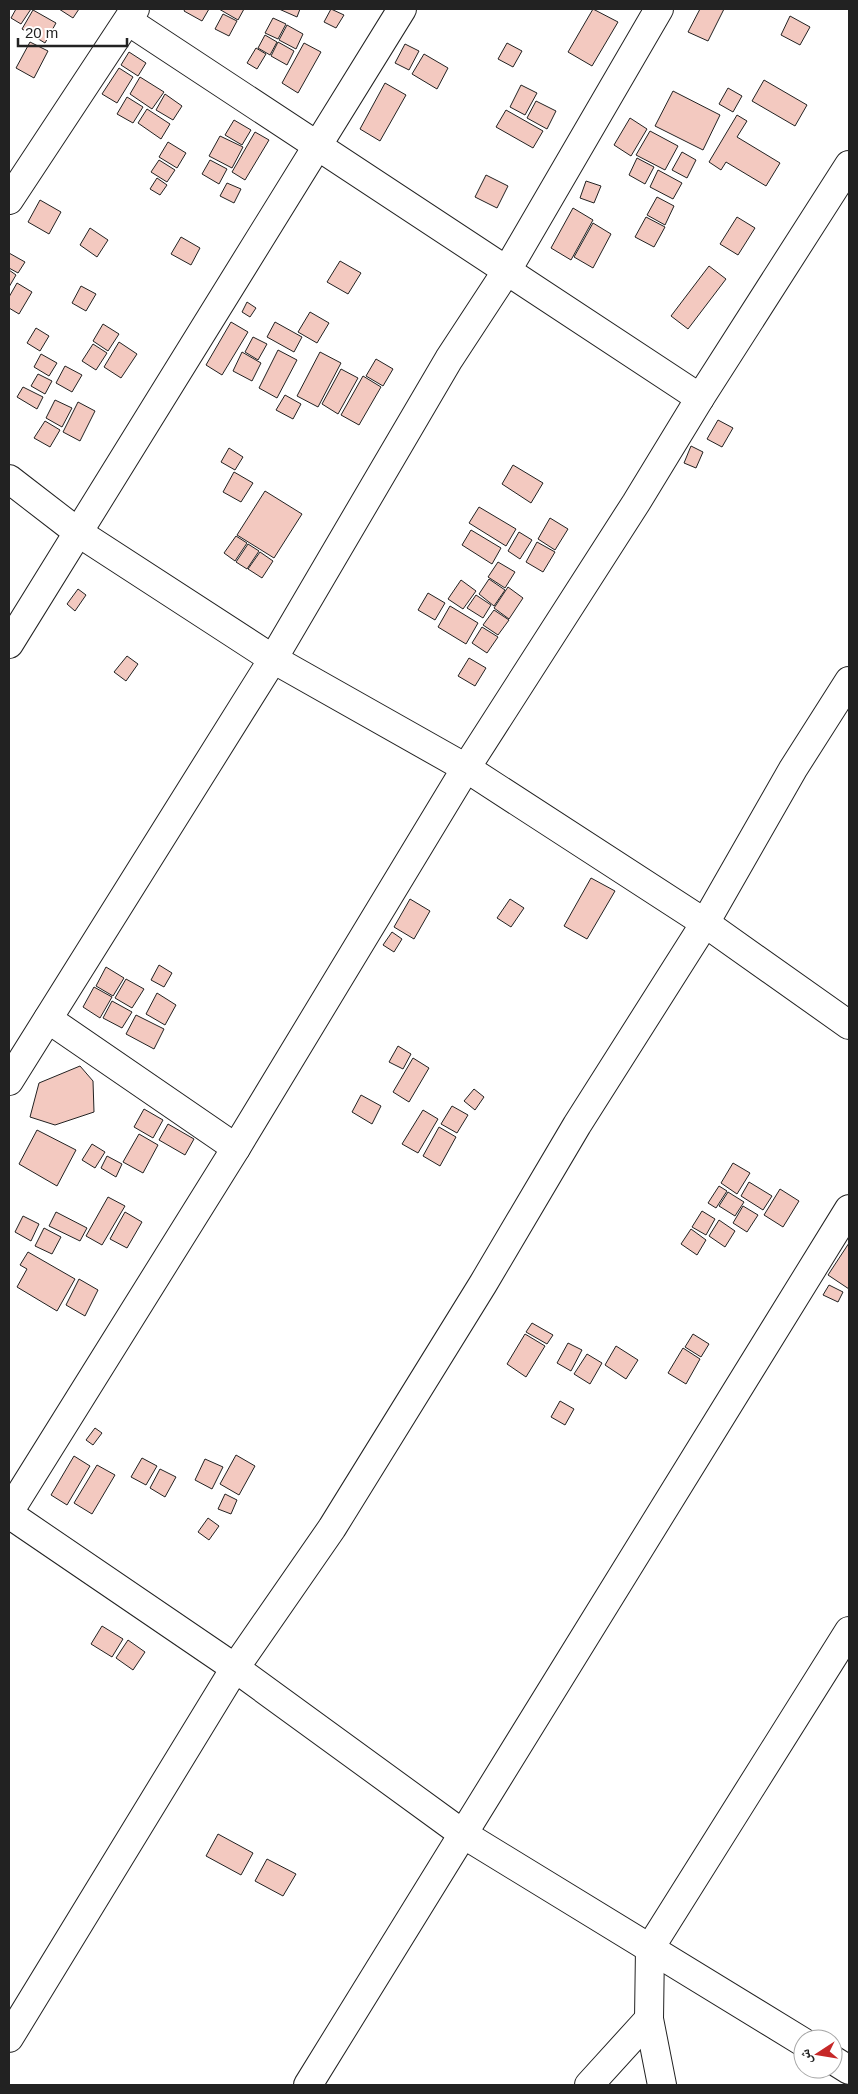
<svg xmlns="http://www.w3.org/2000/svg" width="858" height="2094" font-family="Helvetica,'Noto Naskh Arabic',sans-serif">
<style>
.building{fill:#f3c9c0;stroke:#222}
.lines{fill:none;stroke-linecap:round;stroke-linejoin:round}
.minor-casing{stroke:#222;stroke-width:30}
.minor{stroke:#fff;stroke-width:28}
</style>
<rect width="100%" height="100%" fill="#fff"/>
<g class="building">
<polygon points="16,9 31,9 21,24 11,18"/>
<polygon points="59,9 79,9 73,18"/>
<polygon points="185,9 209,9 202,21 184,11"/>
<polygon points="219,9 244,9 238,20"/>
<polygon points="279,9 300,9 297,17"/>
<polygon points="331,9 344,15 336,28 324,22"/>
<polygon points="593,9 618,22 592,66 568,52"/>
<polygon points="700,9 724,9 708,41 688,32"/>
<polygon points="33,10 56,23 45,43 22,29"/>
<polygon points="223,14 237,21 229,36 215,29"/>
<polygon points="790,16 810,27 800,45 781,35"/>
<polygon points="273,18 286,24 278,39 265,33"/>
<polygon points="287,25 303,34 296,49 279,40"/>
<polygon points="265,35 277,42 270,55 258,48"/>
<polygon points="30,42 48,51 34,78 16,68"/>
<polygon points="278,42 294,51 287,65 271,56"/>
<polygon points="304,43 321,52 298,93 282,83"/>
<polygon points="507,43 522,51 513,67 498,59"/>
<polygon points="405,44 419,51 409,70 395,63"/>
<polygon points="256,48 266,54 257,69 247,63"/>
<polygon points="129,52 146,63 138,76 121,65"/>
<polygon points="424,54 448,68 437,89 412,74"/>
<polygon points="119,68 133,77 117,103 102,94"/>
<polygon points="140,77 164,92 152,109 130,94"/>
<polygon points="764,80 807,105 795,126 752,101"/>
<polygon points="385,83 406,95 380,141 360,129"/>
<polygon points="521,85 537,93 525,115 510,107"/>
<polygon points="728,88 742,96 733,112 719,104"/>
<polygon points="673,91 720,115 703,150 655,126"/>
<polygon points="165,94 182,106 173,120 156,110"/>
<polygon points="127,97 143,107 133,123 117,114"/>
<polygon points="536,101 556,111 547,129 527,118"/>
<polygon points="147,109 170,124 161,139 138,123"/>
<polygon points="506,110 543,131 533,148 496,127"/>
<polygon points="737,115 747,121 737,137 780,163 766,186 726,162 721,170 709,162"/>
<polygon points="630,118 647,129 631,156 614,145"/>
<polygon points="234,120 251,130 242,145 225,135"/>
<polygon points="650,131 678,146 665,170 636,155"/>
<polygon points="255,132 269,140 245,180 232,172"/>
<polygon points="220,136 243,147 232,168 209,156"/>
<polygon points="168,142 186,153 177,168 159,157"/>
<polygon points="682,152 696,160 687,178 672,170"/>
<polygon points="637,158 654,167 645,184 629,175"/>
<polygon points="159,160 175,170 167,182 151,172"/>
<polygon points="210,160 227,169 219,184 202,174"/>
<polygon points="658,170 682,183 673,199 650,187"/>
<polygon points="486,175 508,186 497,208 475,197"/>
<polygon points="157,178 167,185 160,195 150,189"/>
<polygon points="586,181 601,186 594,203 580,198"/>
<polygon points="227,183 241,189 234,203 220,196"/>
<polygon points="657,197 674,206 665,225 647,215"/>
<polygon points="40,200 61,212 49,234 28,222"/>
<polygon points="573,208 593,220 571,260 551,248"/>
<polygon points="646,217 665,227 654,247 635,237"/>
<polygon points="737,217 755,228 738,255 720,244"/>
<polygon points="593,223 611,234 593,268 574,257"/>
<polygon points="90,228 108,240 97,257 80,245"/>
<polygon points="181,237 200,248 191,265 171,254"/>
<polygon points="9,253 25,262 18,273 9,268"/>
<polygon points="340,261 361,273 348,294 327,282"/>
<polygon points="709,266 726,279 688,329 671,316"/>
<polygon points="9,270 16,275 9,287"/>
<polygon points="17,283 32,292 19,314 9,308 9,297"/>
<polygon points="81,286 96,294 86,311 72,303"/>
<polygon points="247,302 256,308 250,317 242,312"/>
<polygon points="310,312 329,323 317,343 298,332"/>
<polygon points="231,322 248,332 222,375 206,365"/>
<polygon points="275,322 302,337 294,352 267,337"/>
<polygon points="103,324 119,334 108,351 93,341"/>
<polygon points="36,328 49,336 40,351 27,343"/>
<polygon points="253,337 267,344 258,360 245,352"/>
<polygon points="119,342 137,354 121,378 104,367"/>
<polygon points="93,344 107,353 96,370 82,361"/>
<polygon points="278,350 297,360 277,398 259,388"/>
<polygon points="242,352 261,363 252,381 233,371"/>
<polygon points="320,352 341,363 318,407 297,396"/>
<polygon points="41,354 57,363 49,376 34,367"/>
<polygon points="376,359 393,369 383,386 366,376"/>
<polygon points="65,366 82,375 72,392 56,383"/>
<polygon points="341,369 358,378 338,414 322,404"/>
<polygon points="38,374 52,381 45,394 31,386"/>
<polygon points="363,376 381,387 359,425 341,415"/>
<polygon points="23,387 43,397 37,409 17,397"/>
<polygon points="285,395 301,404 293,419 276,410"/>
<polygon points="55,400 72,408 62,427 46,418"/>
<polygon points="78,402 95,411 80,441 63,432"/>
<polygon points="718,420 733,428 722,447 707,439"/>
<polygon points="45,421 60,430 50,447 34,438"/>
<polygon points="691,446 703,452 696,468 684,463"/>
<polygon points="229,448 243,457 235,470 221,462"/>
<polygon points="513,465 543,483 531,503 502,484"/>
<polygon points="234,472 253,483 241,502 223,492"/>
<polygon points="265,491 302,514 274,558 237,535"/>
<polygon points="479,507 516,529 506,546 469,523"/>
<polygon points="550,518 568,529 555,550 538,539"/>
<polygon points="471,530 501,548 492,564 462,545"/>
<polygon points="519,532 532,540 520,559 508,551"/>
<polygon points="236,536 247,543 235,561 224,553"/>
<polygon points="537,542 555,552 543,572 526,562"/>
<polygon points="248,544 259,551 247,569 236,562"/>
<polygon points="260,552 273,561 262,578 248,569"/>
<polygon points="498,562 515,572 505,588 488,577"/>
<polygon points="489,579 505,590 494,606 479,594"/>
<polygon points="461,580 476,591 463,609 448,599"/>
<polygon points="508,587 523,598 509,619 494,608"/>
<polygon points="78,589 86,595 75,611 67,604"/>
<polygon points="428,593 445,603 435,620 418,610"/>
<polygon points="476,595 491,605 483,618 467,608"/>
<polygon points="450,606 478,623 466,644 438,627"/>
<polygon points="494,610 509,620 498,635 483,625"/>
<polygon points="482,627 498,637 487,653 472,643"/>
<polygon points="127,656 138,664 126,681 114,672"/>
<polygon points="469,658 486,668 475,686 458,676"/>
<polygon points="591,878 615,891 587,939 564,926"/>
<polygon points="410,899 430,911 414,939 394,927"/>
<polygon points="510,899 524,908 511,927 497,918"/>
<polygon points="392,932 402,939 394,952 383,945"/>
<polygon points="159,965 172,973 164,987 151,980"/>
<polygon points="106,967 124,978 113,996 96,986"/>
<polygon points="126,979 144,989 132,1008 115,998"/>
<polygon points="94,987 112,997 100,1018 83,1007"/>
<polygon points="157,993 176,1005 165,1025 146,1014"/>
<polygon points="112,1001 132,1012 122,1028 103,1018"/>
<polygon points="136,1015 164,1029 154,1049 126,1034"/>
<polygon points="398,1046 411,1054 403,1069 389,1062"/>
<polygon points="413,1058 429,1068 409,1102 393,1092"/>
<polygon points="80,1066 93,1081 94,1112 55,1125 30,1117 39,1083"/>
<polygon points="474,1089 484,1097 475,1110 464,1101"/>
<polygon points="361,1095 381,1106 372,1124 352,1112"/>
<polygon points="452,1106 468,1115 457,1133 441,1124"/>
<polygon points="144,1109 163,1120 153,1138 134,1127"/>
<polygon points="423,1110 438,1119 418,1153 402,1144"/>
<polygon points="168,1124 194,1139 185,1155 159,1140"/>
<polygon points="439,1127 456,1137 440,1166 423,1156"/>
<polygon points="37,1130 76,1150 57,1186 19,1164"/>
<polygon points="139,1134 158,1145 143,1173 123,1162"/>
<polygon points="92,1144 105,1152 95,1168 82,1160"/>
<polygon points="107,1156 122,1164 116,1177 101,1168"/>
<polygon points="733,1163 750,1173 737,1194 721,1183"/>
<polygon points="749,1182 772,1196 763,1210 741,1196"/>
<polygon points="719,1186 727,1191 716,1208 708,1203"/>
<polygon points="780,1189 799,1201 783,1227 764,1215"/>
<polygon points="728,1192 744,1202 735,1216 719,1206"/>
<polygon points="108,1197 125,1206 102,1245 86,1236"/>
<polygon points="743,1206 758,1215 747,1232 733,1223"/>
<polygon points="702,1211 715,1219 706,1235 692,1227"/>
<polygon points="56,1212 87,1228 80,1241 49,1226"/>
<polygon points="125,1212 142,1222 127,1248 110,1239"/>
<polygon points="23,1216 39,1224 31,1241 15,1232"/>
<polygon points="719,1220 735,1231 725,1247 709,1236"/>
<polygon points="44,1228 61,1237 52,1254 35,1246"/>
<polygon points="691,1229 706,1240 697,1255 681,1244"/>
<polygon points="849,1243 849,1289 828,1275"/>
<polygon points="28,1252 75,1279 57,1311 17,1287 27,1269 20,1265"/>
<polygon points="79,1279 98,1290 85,1316 66,1305"/>
<polygon points="829,1285 843,1292 838,1302 823,1295"/>
<polygon points="532,1323 553,1335 547,1344 526,1332"/>
<polygon points="525,1334 545,1346 526,1377 507,1364"/>
<polygon points="693,1334 709,1344 701,1357 685,1347"/>
<polygon points="568,1343 582,1350 571,1371 557,1363"/>
<polygon points="616,1346 638,1360 626,1379 605,1365"/>
<polygon points="683,1348 700,1359 686,1384 668,1373"/>
<polygon points="587,1354 602,1363 590,1384 574,1374"/>
<polygon points="560,1401 574,1409 565,1425 551,1417"/>
<polygon points="95,1428 102,1433 93,1445 86,1440"/>
<polygon points="236,1455 255,1466 239,1495 220,1484"/>
<polygon points="74,1456 90,1466 67,1505 51,1495"/>
<polygon points="142,1458 157,1466 146,1485 131,1477"/>
<polygon points="205,1459 223,1467 212,1489 195,1480"/>
<polygon points="97,1465 115,1475 92,1514 74,1503"/>
<polygon points="160,1469 176,1477 165,1497 150,1488"/>
<polygon points="225,1494 237,1500 231,1514 218,1509"/>
<polygon points="208,1518 219,1526 209,1540 198,1532"/>
<polygon points="102,1626 123,1639 112,1657 91,1644"/>
<polygon points="128,1640 145,1652 133,1670 116,1658"/>
<polygon points="218,1834 253,1853 241,1875 206,1856"/>
<polygon points="267,1859 296,1874 283,1896 255,1881"/>
</g>
<g class="lines">
<defs>
<g id="minor">
<polyline points="128,21 700,398"/>
<polyline points="9,200 135,9"/>
<polyline points="9,479 79,533 273,659 466,768 705,923 849,1025"/>
<polyline points="9,644 402,9"/>
<polyline points="48,1019 236,1148"/>
<polyline points="9,1081 273,659 449,359 506,272 659,9"/>
<polyline points="9,1512 236,1148 466,768 636,503 700,398 849,165"/>
<polyline points="9,1514 235,1668 463,1834 803,2042"/>
<polyline points="9,2038 235,1668 332,1528 483,1284 577,1125 705,923 793,769 849,681"/>
<polyline points="833,2060 849,2070"/>
<polyline points="308,2085 849,1209"/>
<polyline points="589,2085 649,2019"/>
<polyline points="662,2085 649,2019 650,1948 849,1631"/>
</g>
</defs>
<use href="#minor" class="minor-casing"/>
<use href="#minor" class="minor"/>
</g>
<rect width="858" height="2094" fill="none" stroke="#222222" stroke-width="20"/>
<g transform="translate(818 2054) rotate(258)"><circle r="24" fill="#ffffff" stroke="#a7a7a7"/>
<path d="M0-4L9 19L0 12L-9 19Z" fill="#c62828"/>
<text y="-8" font-size="14" font-weight="bold" text-anchor="middle" fill="#222222">ش</text>
</g>
<path d="M18 38v8h109v-8" fill="none" stroke="#222222" stroke-width="2.5"/>
<text x="25" y="38" font-size="15" fill="#222222" stroke="#ffffff" stroke-width="4" paint-order="stroke">20 m</text>
</svg>
